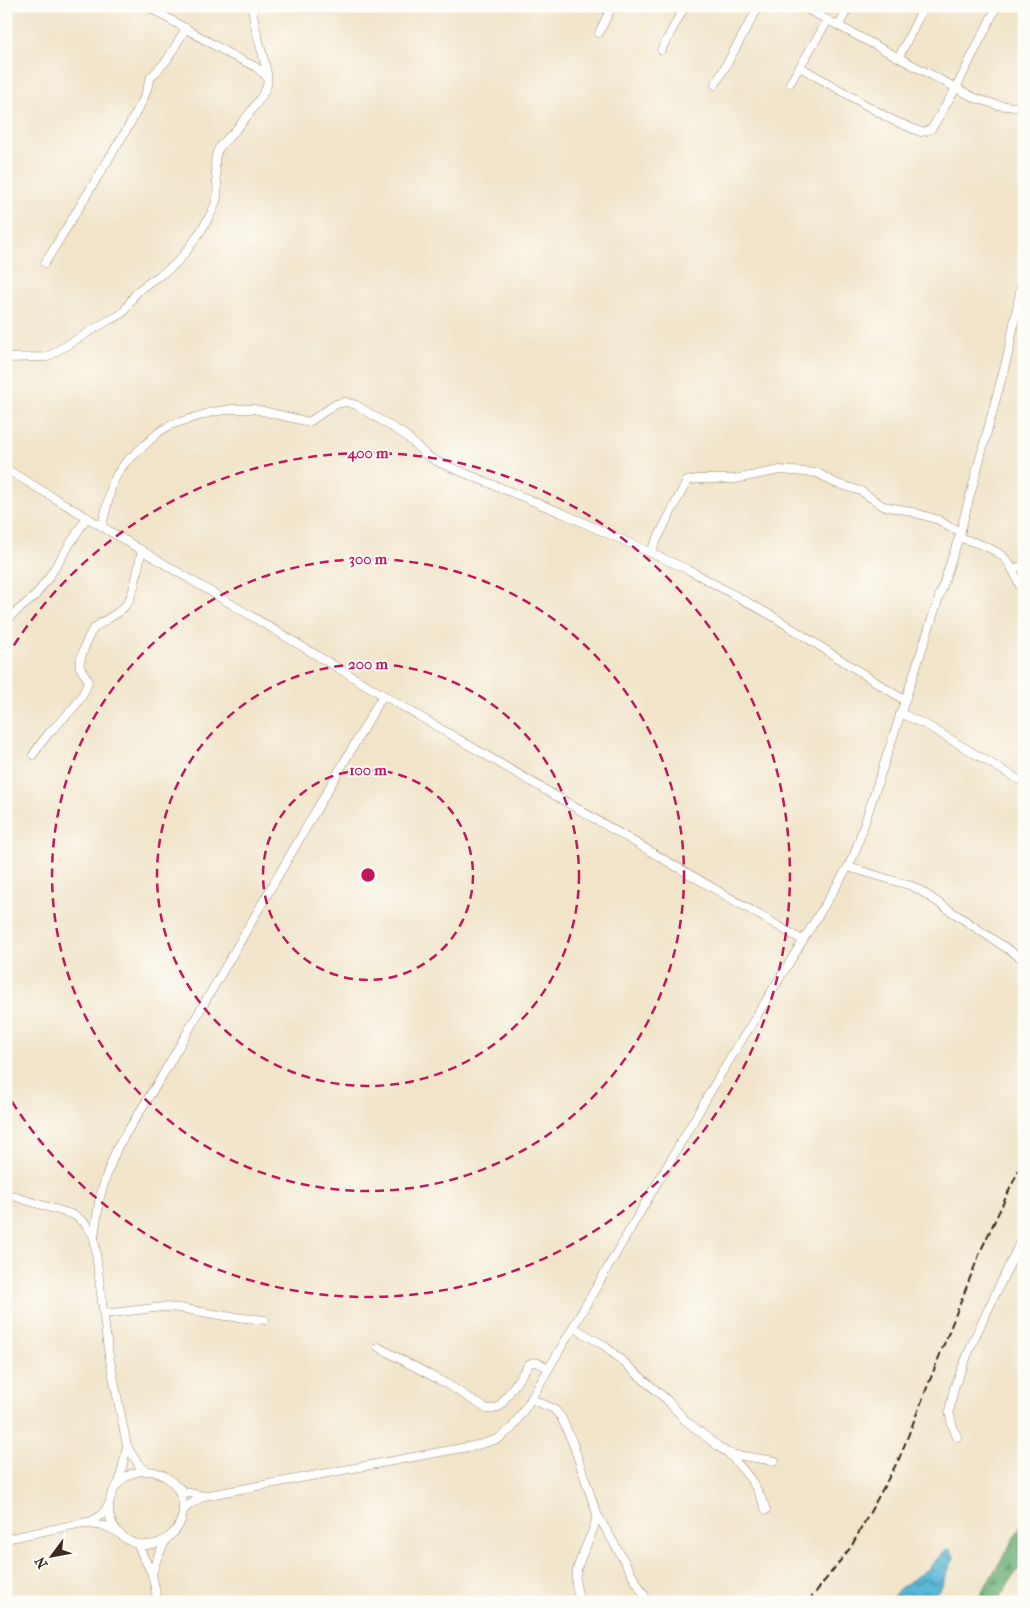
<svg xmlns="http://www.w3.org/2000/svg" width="1030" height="1608" font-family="'IM FELL French Canon',serif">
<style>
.forest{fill:url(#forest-firs);stroke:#526c48}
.water{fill:url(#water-waves);stroke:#4a717a}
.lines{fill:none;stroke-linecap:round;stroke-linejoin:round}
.minor-casing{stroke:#968774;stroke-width:9}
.minor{stroke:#fff;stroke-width:8}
.rail{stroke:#3b2a1e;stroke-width:2;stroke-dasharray:8 4;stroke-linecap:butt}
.ring{fill:none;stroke:#c2185b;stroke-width:2.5;stroke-dasharray:9 6}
.centre{fill:#c2185b;stroke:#fdfcf7;stroke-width:2.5}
.ring-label{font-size:15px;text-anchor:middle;font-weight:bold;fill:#c2185b;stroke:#fdfcf7;stroke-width:4;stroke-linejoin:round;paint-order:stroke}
</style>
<defs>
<pattern id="forest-firs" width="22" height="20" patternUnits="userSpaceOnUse" patternTransform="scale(1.25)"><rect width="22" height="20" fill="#6aae73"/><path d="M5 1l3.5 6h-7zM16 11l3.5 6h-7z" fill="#588e5e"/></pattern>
<pattern id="water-waves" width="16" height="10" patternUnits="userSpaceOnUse" patternTransform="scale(1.25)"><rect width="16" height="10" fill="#58b8d6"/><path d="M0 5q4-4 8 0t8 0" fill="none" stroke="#4a96ad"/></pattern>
</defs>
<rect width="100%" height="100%" fill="#fdfcf7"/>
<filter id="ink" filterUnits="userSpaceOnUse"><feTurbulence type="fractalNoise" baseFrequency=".02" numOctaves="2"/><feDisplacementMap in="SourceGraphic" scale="10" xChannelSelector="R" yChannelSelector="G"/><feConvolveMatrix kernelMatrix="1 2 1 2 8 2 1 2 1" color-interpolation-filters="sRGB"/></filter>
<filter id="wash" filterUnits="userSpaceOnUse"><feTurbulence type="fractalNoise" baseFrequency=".0096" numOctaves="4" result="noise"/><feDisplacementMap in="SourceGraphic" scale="20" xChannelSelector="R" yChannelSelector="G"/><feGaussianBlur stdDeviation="1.12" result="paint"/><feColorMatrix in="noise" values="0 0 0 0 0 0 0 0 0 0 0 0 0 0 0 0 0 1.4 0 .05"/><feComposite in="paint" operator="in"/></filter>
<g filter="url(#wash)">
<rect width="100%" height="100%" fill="#f1e4c9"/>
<polygon class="forest" points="1024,1521 1024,1560 997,1602 972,1602 978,1599"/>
<polygon class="water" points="947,1549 951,1550 954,1557 943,1583 930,1602 889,1602 899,1589 929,1568"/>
</g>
<g filter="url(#ink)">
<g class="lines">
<defs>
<g id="minor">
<polyline points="147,6 231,55 256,67 267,77"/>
<polyline points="801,6 975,98 997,105 1024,108"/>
<polyline points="839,25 849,6"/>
<polyline points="599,33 612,6"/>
<polyline points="661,50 685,6"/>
<polyline points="899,57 924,6"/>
<polyline points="800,67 892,120 921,132 927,131 932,128 956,88 997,6"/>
<polyline points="790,83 828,20"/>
<polyline points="715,85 759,6"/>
<polyline points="45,263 127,129 143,100 151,77 167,60 186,28"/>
<path d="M6,358L47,357L109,320C130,313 125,304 138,291C149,281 164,274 175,264C187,253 215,213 217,197C220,181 210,163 219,148C221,144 226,141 229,137C239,127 263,98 267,85C271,69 251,28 253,6"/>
<polyline points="6,469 383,695 802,940"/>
<polyline points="102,526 112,485 117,474 125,463 159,432 170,425 212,412 233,409 254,409 309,422 336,404 346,402 356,405 405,435 426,455 440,463 562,513 689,570 774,617 904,700"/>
<path d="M959,537C974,543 998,548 1008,562C1015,571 1018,584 1024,594"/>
<polyline points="650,553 687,481 697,479 735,479 780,470 818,473 835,483 861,491 883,506 905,510 939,520 949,527 961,531"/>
<polyline points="1012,569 1024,565"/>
<polyline points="6,620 35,596 49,577 87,517"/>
<polyline points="900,713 928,726 1024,783"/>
<path d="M33,755C38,747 43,740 49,733C64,717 84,702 88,680C78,664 77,669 84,649C86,643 88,636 92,631C101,619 120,616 128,602C136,589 138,565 142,550"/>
<polyline points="848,867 912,886 921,891 1024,960"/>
<polyline points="6,1194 74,1215 85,1223 94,1237 108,1350 127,1446 138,1464 147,1471"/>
<polyline points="94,1237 100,1196 108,1171 117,1148 162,1076 383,695"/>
<polyline points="104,1314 163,1307 180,1308 225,1316 265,1320"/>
<polyline points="573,1327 605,1346 667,1400 685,1420 719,1447 728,1453 736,1455 775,1461"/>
<path d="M378,1347L445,1383L487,1409H494L500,1406L529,1364C535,1360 541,1364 548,1368"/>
<polyline points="531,1399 554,1409 561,1417 572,1441 597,1514 648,1602"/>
<polyline points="957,1437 952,1424 949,1412 954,1388 974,1339 1024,1234"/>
<path d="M729,1454C747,1474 756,1483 766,1510"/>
<circle cx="146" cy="1508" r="37"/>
<polyline points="119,1483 127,1446"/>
<polyline points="178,1487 185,1492 204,1496"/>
<polyline points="183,1511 189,1505 204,1496 478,1445 498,1439 512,1428 531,1399 719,1077 848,867 855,852 959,537 1009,350 1024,270"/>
<polyline points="87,1524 105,1526 116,1531"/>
<polyline points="6,1539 92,1521 101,1515 109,1505"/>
<polyline points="137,1544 152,1574 158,1602"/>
<polyline points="152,1574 157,1558 166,1540"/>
<path d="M580,1602C578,1593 574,1583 576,1574C580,1553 594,1536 597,1514"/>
</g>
</defs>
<use href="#minor" class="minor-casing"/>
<use href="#minor" class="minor"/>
<polyline class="rail" points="808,1602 851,1547 899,1459 981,1250 1024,1159"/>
</g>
</g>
<g class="ring">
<circle cx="368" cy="875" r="105"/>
<circle cx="368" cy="875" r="211"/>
<circle cx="368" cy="875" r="316"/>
<path d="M6 658A422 422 0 1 1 6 1092"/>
</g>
<circle cx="368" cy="875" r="8" class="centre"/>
<g class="ring-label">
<text x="368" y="458">400 m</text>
<text x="368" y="564">300 m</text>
<text x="368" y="669">200 m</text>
<text x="368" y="775">100 m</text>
</g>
<rect width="1030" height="1608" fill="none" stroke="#fdfcf7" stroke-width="25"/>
<g transform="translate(52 1556) rotate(238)" stroke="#fdfcf7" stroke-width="4" paint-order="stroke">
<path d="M0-4L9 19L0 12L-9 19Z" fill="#3b2a1e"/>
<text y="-8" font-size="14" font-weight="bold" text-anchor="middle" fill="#3b2a1e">N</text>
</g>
</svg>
